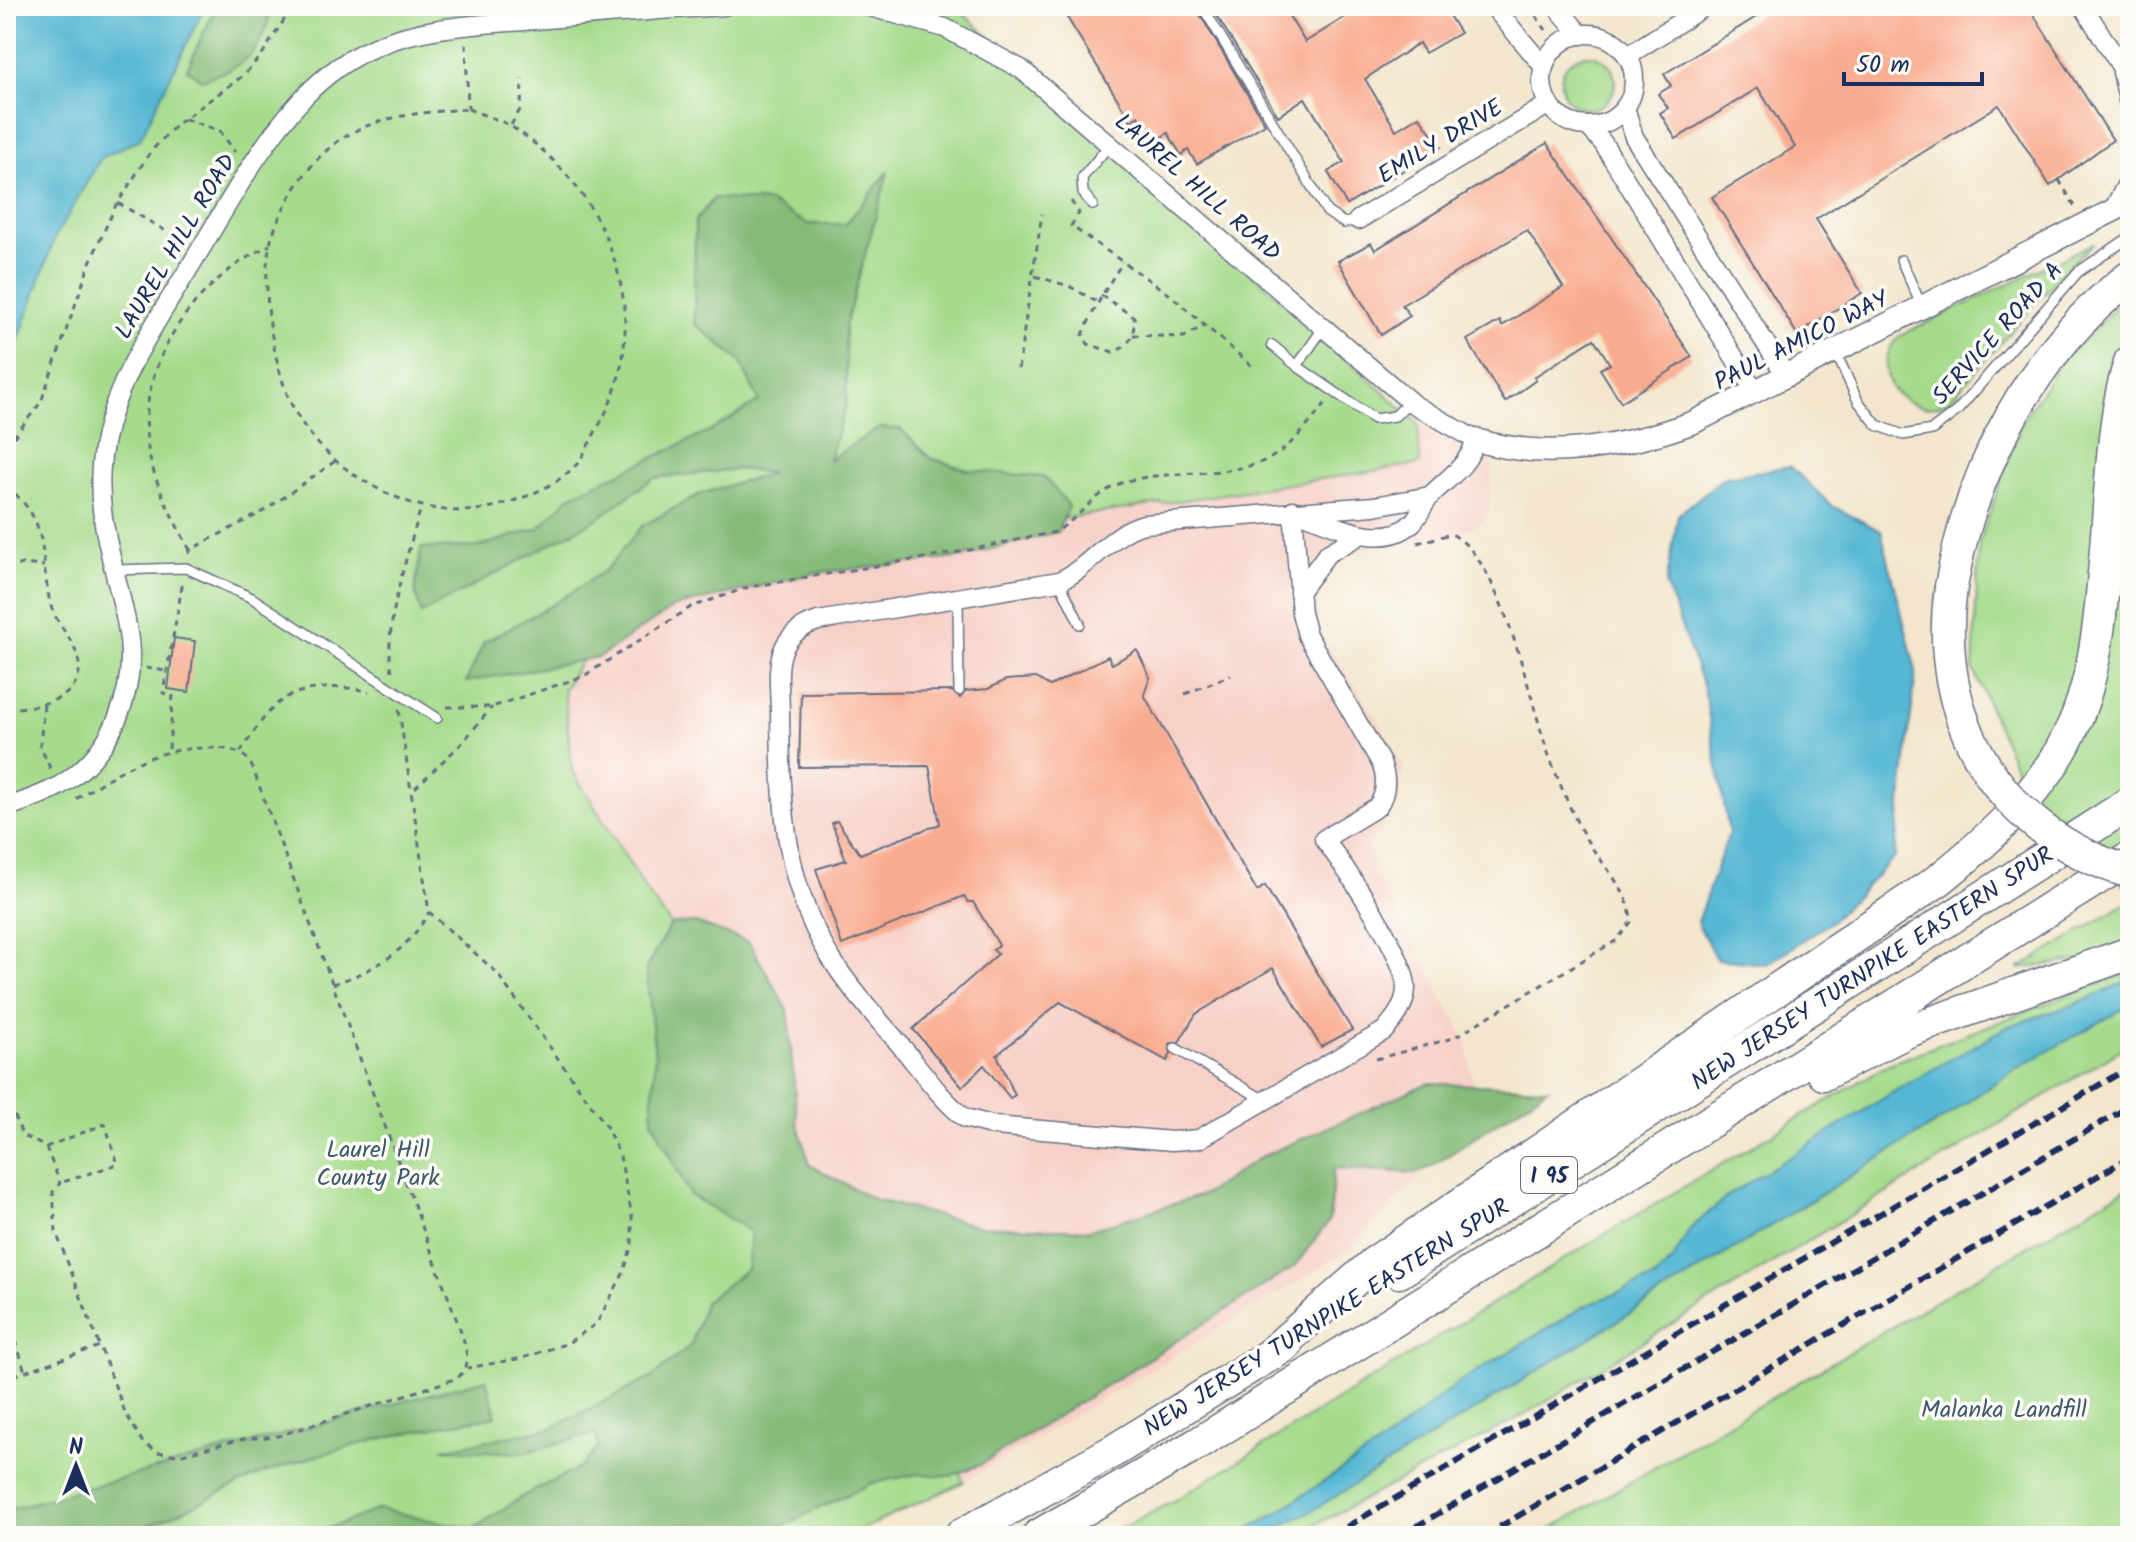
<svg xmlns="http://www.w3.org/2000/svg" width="2136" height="1542" font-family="Kalam,sans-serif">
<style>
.built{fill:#f7d1c8}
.green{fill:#a6db8c;stroke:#608575;stroke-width:2}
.forest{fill:#84bb78;stroke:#50756b;stroke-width:2}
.water{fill:#54b7d3;stroke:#387398;stroke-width:2}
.building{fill:#f9ab8f}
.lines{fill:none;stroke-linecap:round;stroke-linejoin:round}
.service-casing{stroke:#676f84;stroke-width:12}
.minor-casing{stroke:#676f84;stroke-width:21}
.tertiary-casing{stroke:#676f84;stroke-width:25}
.motorway-casing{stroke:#676f84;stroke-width:35}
.path{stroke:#676f84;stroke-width:3;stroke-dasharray:6 6;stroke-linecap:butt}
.service{stroke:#fff;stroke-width:9}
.minor{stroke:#fff;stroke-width:18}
.tertiary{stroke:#fff;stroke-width:22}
.motorway{stroke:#fff;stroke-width:32}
.rail{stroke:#1b2f5e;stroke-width:6;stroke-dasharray:12 6;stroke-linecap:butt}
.motorway-bridge-casing{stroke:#676f84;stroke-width:35;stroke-linecap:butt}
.motorway-bridge{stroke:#fff;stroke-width:32}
.labels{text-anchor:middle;stroke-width:7;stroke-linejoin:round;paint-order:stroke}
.shield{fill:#fdfcf7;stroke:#5f6c8c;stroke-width:2}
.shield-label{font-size:22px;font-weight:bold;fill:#1b2f5e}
.street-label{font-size:24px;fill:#1b2f5e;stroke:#fdfcf7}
.park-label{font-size:24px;fill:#3e5a6a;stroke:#fdfcf7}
</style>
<rect width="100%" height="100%" fill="#fdfcf7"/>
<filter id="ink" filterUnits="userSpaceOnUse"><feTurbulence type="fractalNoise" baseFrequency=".0125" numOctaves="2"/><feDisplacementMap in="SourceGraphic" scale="16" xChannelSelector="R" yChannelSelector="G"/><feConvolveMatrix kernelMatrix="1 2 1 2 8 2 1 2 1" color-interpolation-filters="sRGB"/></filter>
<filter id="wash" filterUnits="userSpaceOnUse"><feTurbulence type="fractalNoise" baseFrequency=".006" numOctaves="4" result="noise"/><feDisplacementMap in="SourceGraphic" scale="32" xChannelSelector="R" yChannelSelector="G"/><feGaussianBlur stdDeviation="1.8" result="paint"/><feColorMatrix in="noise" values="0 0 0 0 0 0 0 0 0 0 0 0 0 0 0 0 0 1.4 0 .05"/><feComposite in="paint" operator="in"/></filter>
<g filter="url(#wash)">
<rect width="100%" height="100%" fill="#f3e6cc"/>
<polygon class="built" points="1418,423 1493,463 1487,519 1462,533 1338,553 1314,589 1317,629 1381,724 1404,769 1399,804 1368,844 1374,870 1466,1040 1478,1114 1347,1252 964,1482 821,1184 736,1064 708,974 649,895 572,770 563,689 589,648 685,586 858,550 1420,464"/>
<g class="green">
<polygon points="204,6 955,6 1418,423 1420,464 858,550 685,586 589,648 564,689 572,770 649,895 708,974 736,1064 821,1184 964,1482 848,1536 6,1536 6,361 14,352 55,237 101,158"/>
<circle cx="1588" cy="82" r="27"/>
<path d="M2094,243L2064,271L1949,401C1928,413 1907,405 1892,389C1883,369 1884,350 1901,335Z"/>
<polygon points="2130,294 2130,891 2021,781 1973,669 1979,544 2022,421 2064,358"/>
<polygon points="2130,901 2130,944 2090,959 2018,969"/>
<polygon points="2121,975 2130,980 2073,1005 2009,1026 1895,1091 1729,1195 1690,1229 1674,1258 1655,1278 1583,1307 1461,1381 1387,1440 1264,1521 1231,1536 1107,1536 1174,1501 1592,1242 1889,1064"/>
<polygon points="2130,1005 2130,1044 1522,1416 1294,1536 1261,1536 1315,1509 1941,1120 2011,1072"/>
<polygon points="2130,1186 2130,1536 1539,1536"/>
</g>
<g class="forest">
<path d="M216,6H273C258,55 250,64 201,80L187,69Z"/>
<polygon points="888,172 845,327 847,401 829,460 879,428 901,429 930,458 968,470 1044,477 1069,506 1058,532 957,558 815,573 674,607 599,657 466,682 484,642 552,605 607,569 642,526 700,494 772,473 740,469 654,478 597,519 421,614 415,590 421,548 477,547 539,528 570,496 710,431 759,401 740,361 694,323 695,221 714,198 769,202 808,224 846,224"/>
<polygon points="696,923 749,942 788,1010 797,1122 810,1165 873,1199 979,1226 1090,1230 1205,1194 1261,1157 1428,1083 1548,1088 1436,1164 1418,1173 1334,1168 1329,1221 1294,1267 980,1465 950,1476 918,1474 872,1483 761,1536 308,1536 379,1509 473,1529 521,1497 581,1467 598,1448 596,1433 522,1453 442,1449 552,1428 651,1378 691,1345 705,1301 747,1269 751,1232 690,1195 652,1120 655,1056 646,968 671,924"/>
<path d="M486,1379L496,1416C419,1429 349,1444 275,1469C229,1485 187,1513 140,1528C98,1541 50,1536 6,1536V1510Z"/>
</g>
<g class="water">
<polygon points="6,6 205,6 140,139 101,158 55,237 14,353 6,361"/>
<polygon points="1790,466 1832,506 1881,531 1916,671 1895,857 1832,921 1767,964 1716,959 1697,922 1729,833 1704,689 1666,585 1678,515 1723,478"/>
<polygon points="2130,980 2130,1005 2011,1072 1941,1120 1315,1509 1261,1536 1233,1536 1264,1521 1387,1440 1461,1381 1583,1307 1655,1278 1674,1258 1690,1229 1729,1195 1895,1091 2009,1026 2073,1005"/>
</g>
<g id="blocks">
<g class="building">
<polygon points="1060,6 1195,6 1265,124 1197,164 1188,150 1181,155 1168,133 1154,142 1138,116 1131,121"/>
<polygon points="1211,6 1283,6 1305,42 1363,6 1443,6 1460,33 1425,53 1419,43 1365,79 1396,130 1419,116 1441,147 1347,205 1328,172 1344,162 1305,98 1278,116"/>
<polygon points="1774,6 2028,6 2113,140 2050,186 1999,105 1816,219 1862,293 1797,334 1712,197 1795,147 1758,88 1676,139 1660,113 1668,108 1658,94 1671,86 1664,74"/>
<polygon points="1547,143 1692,357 1621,402 1600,369 1610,364 1594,339 1534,377 1536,380 1505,402 1467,340 1500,321 1502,326 1563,287 1527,230 1402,305 1410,316 1381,335 1338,261 1371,243 1375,250"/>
<polygon points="174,638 195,641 189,692 168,689"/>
<polygon points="1137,650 1150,677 1144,695 1257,891 1265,886 1352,1030 1321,1047 1273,968 1196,1014 1179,1042 1169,1044 1171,1054 1167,1061 1060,1002 997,1055 1015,1095 1010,1098 984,1065 962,1087 913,1029 998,954 993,950 999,945 973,902 968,902 964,896 842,945 816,869 846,860 832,823 837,821 860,854 940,824 929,766 799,767 801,693 952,691 960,698 966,691 988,689 1006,680 1036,678 1050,686 1108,656 1112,664"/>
</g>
</g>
</g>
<g filter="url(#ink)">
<use href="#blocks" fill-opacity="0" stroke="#676f84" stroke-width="2"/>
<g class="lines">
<defs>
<g id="service">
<polyline points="1202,6 1327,212 1344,223 1358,220"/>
<polyline points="1093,205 1083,193 1082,178 1111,143"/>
<polyline points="1901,260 1922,307"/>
<polyline points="1324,327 1297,366 1374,419 1395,416 1410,401"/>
<polyline points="1272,345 1297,366"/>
<polyline points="1836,353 1858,401 1877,425 1903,435 1932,430 1957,411 2078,272 2130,237"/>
<polyline points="113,570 186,568 252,598 437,718"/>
<polyline points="1059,581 1080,624"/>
<polyline points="958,598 959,691"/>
<polyline points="1175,1048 1266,1101"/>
</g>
<g id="minor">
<path d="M867,6L945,28L1021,69L1413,404L1476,440C1468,465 1452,475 1434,492C1424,501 1421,514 1412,523C1383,551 1335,525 1304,514"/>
<polyline points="1493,6 1544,67"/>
<polyline points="1556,6 1581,35"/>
<polyline points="2083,6 2130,81"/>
<circle cx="1588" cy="80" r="46"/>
<polyline points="1627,56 1705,6"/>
<polyline points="2122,72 2130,109"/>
<polyline points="1625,107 1634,137 1787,377"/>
<polyline points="1588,126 1603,143 1756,393"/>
<polyline points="2112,212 2130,178"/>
<polyline points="1358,220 1549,104"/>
<path d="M1293,510L1301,613L1307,635L1381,763C1387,778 1387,793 1377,807L1324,839C1344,866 1408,958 1406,989C1405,1006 1395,1019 1384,1031L1199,1139L1172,1141L995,1126L965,1118C938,1097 918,1065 896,1040C876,1017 855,994 838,969C783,890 781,804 780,711C779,671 771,636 818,621L1059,581C1090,568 1111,532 1144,524L1374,506L1430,496"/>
<polyline points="1299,592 1327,554 1362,534"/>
<path d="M6,808C24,801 43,795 59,786C114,753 139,688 127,626C116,568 94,516 102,456C112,381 159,319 197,255C230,201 260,144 304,97C324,76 350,57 377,46C426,25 482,25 534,20C598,15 661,9 725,6"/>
</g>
<path id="tertiary" d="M1476,440C1549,462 1625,447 1694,422L2130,202"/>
<g id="motorway">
<path d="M1951,587C1971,469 2033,350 2130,277"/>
<polyline points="1824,1074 1908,1031 2130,953"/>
<polyline points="1399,1272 2130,803"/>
<path d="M1268,1356L1374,1263L1940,879C2093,756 2096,694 2109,507C2113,458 2115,410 2130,362"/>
<polyline points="960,1536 1115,1450 1286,1345"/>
<polyline points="1038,1536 1196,1445 2130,858"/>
</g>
</defs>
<use href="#service" class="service-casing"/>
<use href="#minor" class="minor-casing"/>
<use href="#tertiary" class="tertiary-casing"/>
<use href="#motorway" class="motorway-casing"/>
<g class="path">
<polyline points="1529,6 1546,30"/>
<polyline points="466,44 468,108"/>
<path d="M468,109C482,115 499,119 512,127C611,191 659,323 598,427C591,439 585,454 577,464C556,487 521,500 492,507C460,515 428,510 398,498C357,481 320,454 297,415C274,376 260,288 270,244C279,208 308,161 340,140C376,115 425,112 468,109Z"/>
<polyline points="185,119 220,131 235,152"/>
<polyline points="511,125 521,108 522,79"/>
<polyline points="2059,180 2076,208"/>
<polyline points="1071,201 1079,213 1071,226 1169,294 1253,367"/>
<polyline points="118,203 176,237"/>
<polyline points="1035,276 1069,286 1097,302"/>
<path d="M1101,295L1134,317C1135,334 1130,347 1113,352L1088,344L1083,335C1094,308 1107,286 1123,262"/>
<polyline points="1133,335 1184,337 1205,325"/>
<polyline points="1018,369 1042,214"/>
<polyline points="6,447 41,402 91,260 115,207 151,151 177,124 244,75 263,53 293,6"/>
<path d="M6,486C52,523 38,550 50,602C53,618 66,631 73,645C98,697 43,707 6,709"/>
<path d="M190,550C174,521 156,487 149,454C133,366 193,282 270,245"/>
<polyline points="189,554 190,550 264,511 337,460"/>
<polyline points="6,569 22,564 44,566"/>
<polyline points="146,668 166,671"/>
<path d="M392,671C382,627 409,552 421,507"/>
<polyline points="1185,694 1231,675"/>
<polyline points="44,705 40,746 51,770"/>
<path d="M447,707H492L584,676L691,607L749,587L960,552L1055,532C1081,517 1095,492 1124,482C1169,468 1244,480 1280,452C1297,439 1314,419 1326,402"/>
<polyline points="399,710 429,912 496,972 605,1124 620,1156 632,1216 632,1244 624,1272 597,1323 568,1343 523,1358 467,1368"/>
<polyline points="169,749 173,695 163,693 183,581"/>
<path d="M240,752C254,733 267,707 289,696C310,686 348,685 369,692"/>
<polyline points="415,788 462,743 492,707"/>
<path d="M333,984C375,970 407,952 429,912"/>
<path d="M1376,1059L1453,1038L1617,940L1631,922C1631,891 1600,863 1585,837C1570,810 1559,782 1548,753C1530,702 1502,557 1451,534L1417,543"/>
<path d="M6,1093L22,1135L46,1147L60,1183L53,1192L56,1232L125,1412L142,1441L156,1452L178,1455L243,1439L278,1436L458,1378C472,1362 466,1347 460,1329L250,761C236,748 223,748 203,748C148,750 121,770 76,799"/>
<polyline points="46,1147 105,1124 118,1164 60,1183"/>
<polyline points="6,1306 25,1372"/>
<polyline points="6,1385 15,1375 100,1346"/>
</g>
<use href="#service" class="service"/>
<use href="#minor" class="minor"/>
<use href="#tertiary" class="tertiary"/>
<use href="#motorway" class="motorway"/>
<g class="rail">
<polyline points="1331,1536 2130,1067"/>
<polyline points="1400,1536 2130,1106"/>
<polyline points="1484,1536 2130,1157"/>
</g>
<defs>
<path id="motorway-bridge" d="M1951,587C1932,719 1999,834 2130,872"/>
</defs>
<use href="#motorway-bridge" class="motorway-bridge-casing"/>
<use href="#motorway-bridge" class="motorway-bridge"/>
</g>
</g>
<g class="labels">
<rect class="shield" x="1521" y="1157" width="56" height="36" rx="6"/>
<g class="shield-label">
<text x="1549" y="1183">I 95</text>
</g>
<g class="street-label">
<text transform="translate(1440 141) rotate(-31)" y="8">EMILY DRIVE</text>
<text transform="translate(1198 187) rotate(41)" y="8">LAUREL HILL ROAD</text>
<text transform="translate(175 246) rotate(-59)" y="8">LAUREL HILL ROAD</text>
<text transform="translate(1997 333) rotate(-48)" y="8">SERVICE ROAD A</text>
<text transform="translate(1801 340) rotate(-27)" y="8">PAUL AMICO WAY</text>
<text transform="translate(1872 968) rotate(-33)" y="8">NEW JERSEY TURNPIKE EASTERN SPUR</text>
<text transform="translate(1326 1317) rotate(-32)" y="8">NEW JERSEY TURNPIKE EASTERN SPUR</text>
</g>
<g class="park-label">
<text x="378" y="1157">Laurel Hill<tspan x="378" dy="28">County Park</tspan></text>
<text x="2004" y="1417">Malanka Landfill</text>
</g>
</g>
<rect width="2136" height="1542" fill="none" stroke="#fdfcf7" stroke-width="32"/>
<g transform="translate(76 1466)" stroke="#fdfcf7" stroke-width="6" paint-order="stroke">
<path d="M0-6L14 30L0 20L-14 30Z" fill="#1b2f5e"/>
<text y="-12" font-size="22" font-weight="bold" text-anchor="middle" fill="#1b2f5e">N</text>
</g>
<path d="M1844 72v12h138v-12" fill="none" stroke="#1b2f5e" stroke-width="4"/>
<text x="1856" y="72" font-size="24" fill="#1b2f5e" stroke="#fdfcf7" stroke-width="6" paint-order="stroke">50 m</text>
</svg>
